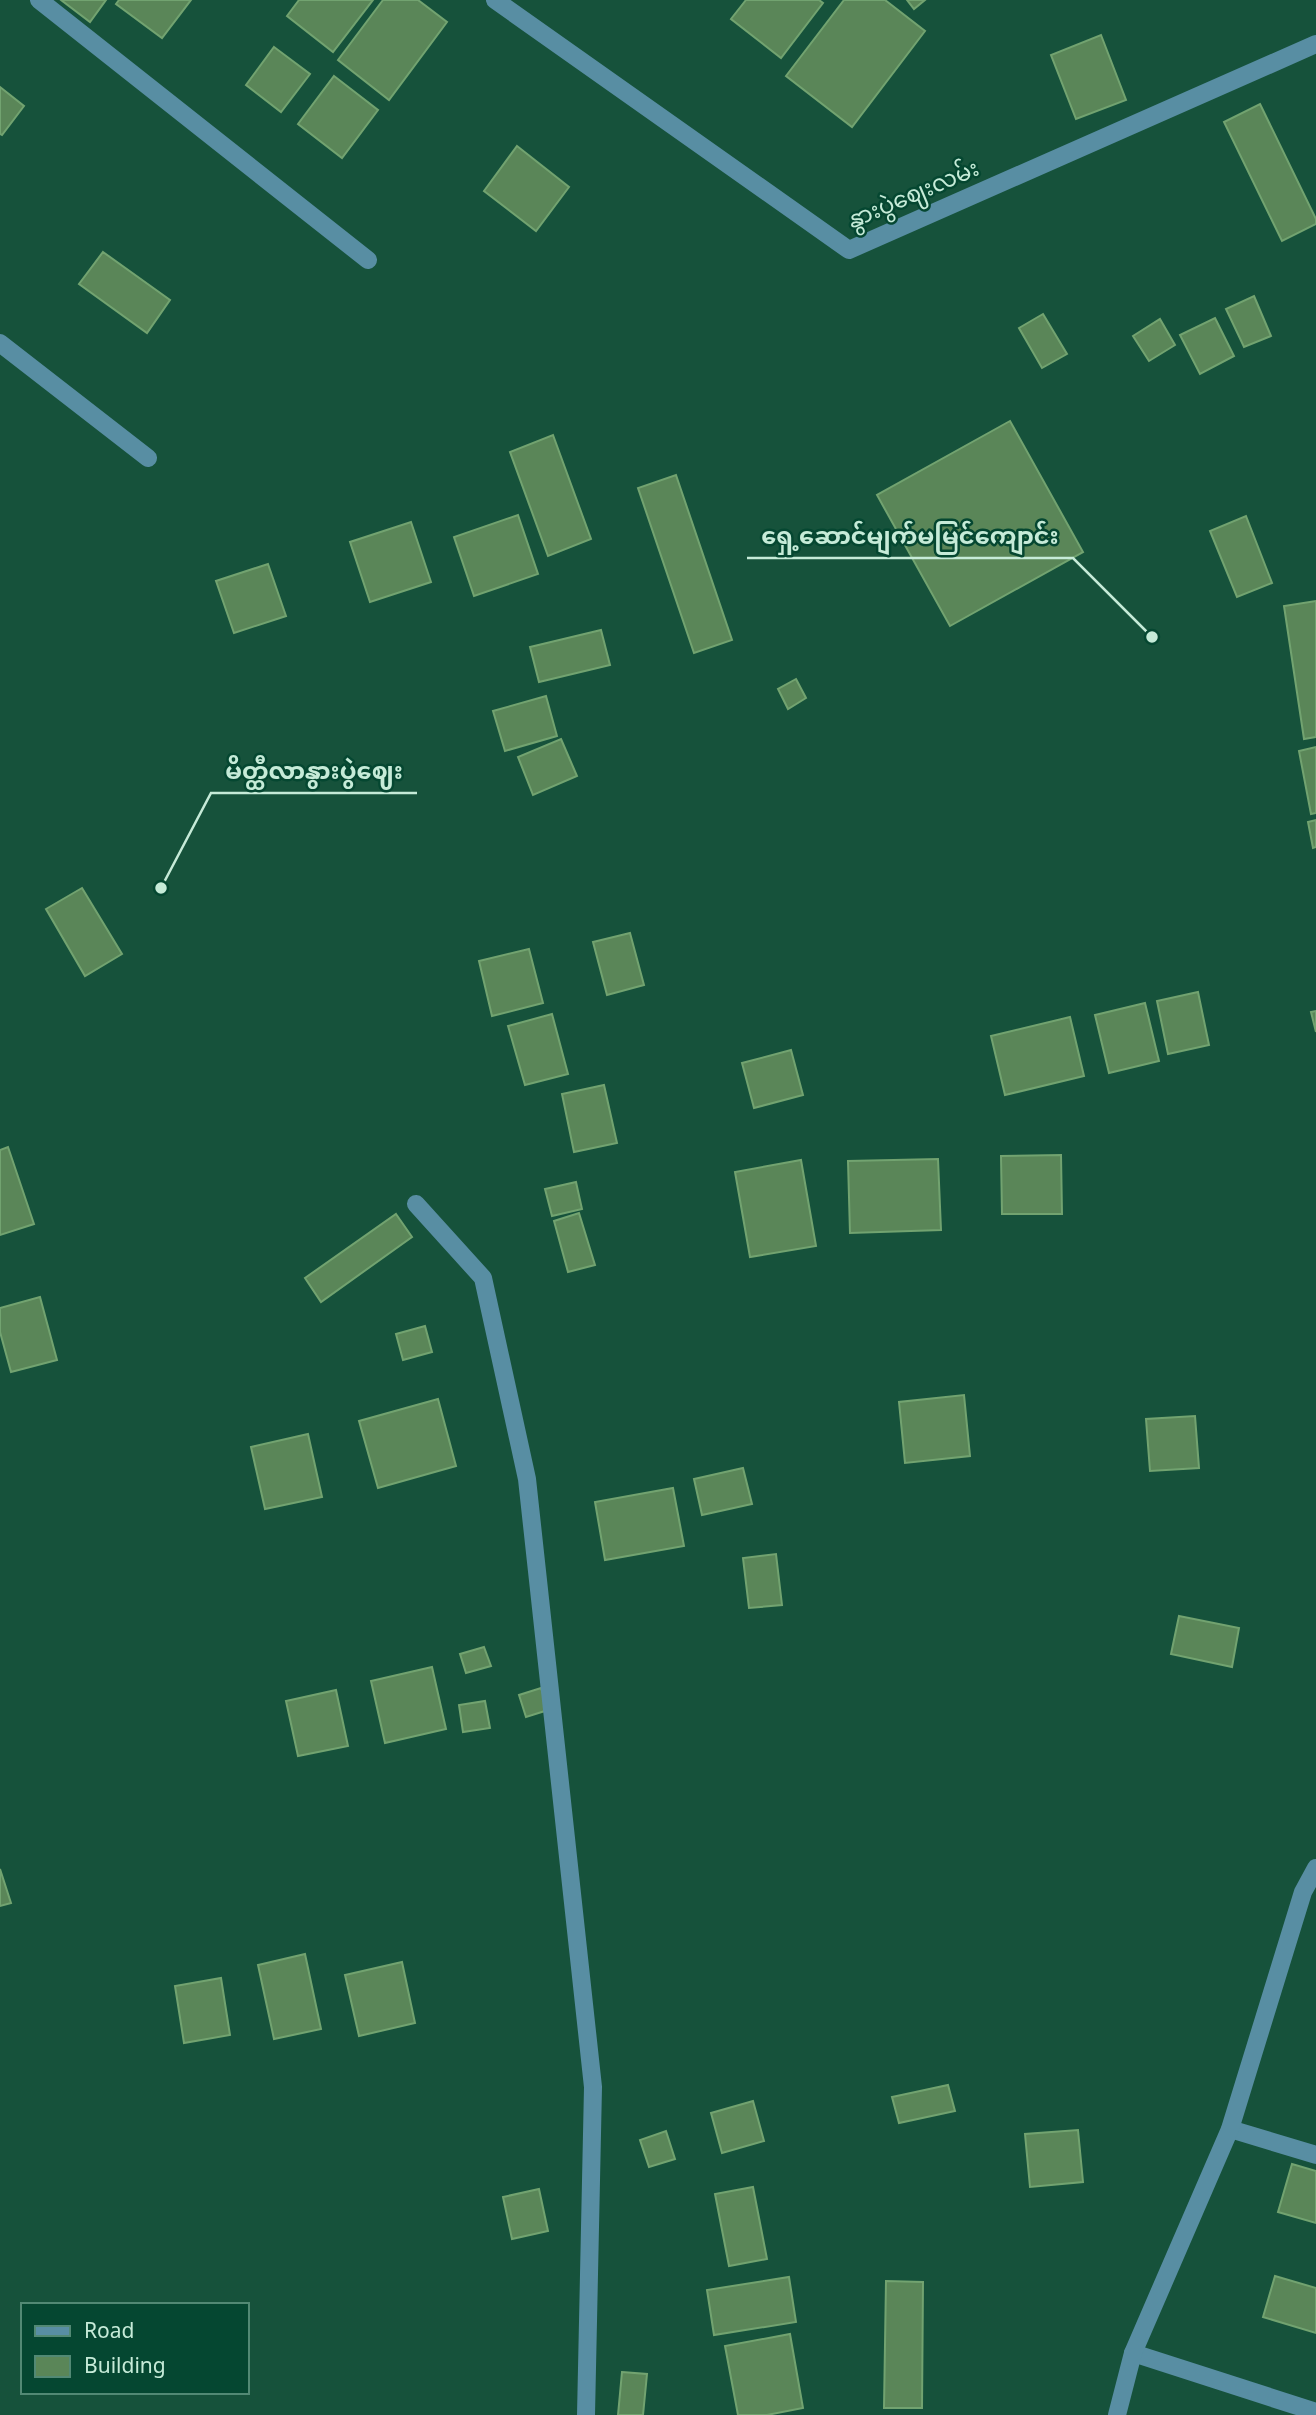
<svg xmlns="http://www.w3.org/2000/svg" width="1316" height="2415" font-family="Georgia,'Noto Sans Myanmar',serif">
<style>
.building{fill:#5a8658;stroke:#72a370;stroke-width:2}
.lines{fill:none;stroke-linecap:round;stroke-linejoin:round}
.minor{stroke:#588ea3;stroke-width:18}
.labels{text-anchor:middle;stroke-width:5;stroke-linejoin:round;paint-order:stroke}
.street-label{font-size:23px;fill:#c6ebd8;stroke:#054731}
.leader{fill:none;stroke:#c6ebd8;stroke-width:2.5}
.callout-dot{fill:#c6ebd8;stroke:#054731;stroke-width:2.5}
.callout-label{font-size:24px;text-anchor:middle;font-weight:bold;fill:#c6ebd8;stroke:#054731;stroke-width:5;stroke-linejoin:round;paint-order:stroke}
</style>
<rect width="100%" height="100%" fill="#16523b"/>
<g class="building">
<polygon points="61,0 106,0 90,22"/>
<polygon points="119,0 191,0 162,38 116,4"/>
<polygon points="299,0 373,0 333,52 287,16"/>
<polygon points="383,0 418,0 447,22 389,100 338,60"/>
<polygon points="746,0 819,0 823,3 781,58 731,19"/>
<polygon points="844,0 885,0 925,31 852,127 786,76"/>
<polygon points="907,0 925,0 914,9"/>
<polygon points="1101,35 1126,100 1076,119 1051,55"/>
<polygon points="274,47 310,74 281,112 246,85"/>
<polygon points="334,76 378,110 342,158 298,124"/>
<polygon points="0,87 24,106 2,135 0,134"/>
<polygon points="1260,104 1316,219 1316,224 1282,241 1224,122"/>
<polygon points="517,146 569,187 536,231 484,191"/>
<polygon points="103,252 170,300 147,333 79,284"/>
<polygon points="1254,296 1271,336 1244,347 1226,309"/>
<polygon points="1043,314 1067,354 1042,368 1019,328"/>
<polygon points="1215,318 1234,356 1200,374 1180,335"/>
<polygon points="1160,319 1175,345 1149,361 1133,336"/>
<polygon points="1010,421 1083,552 950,626 877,495"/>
<polygon points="553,435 591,539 548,556 510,452"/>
<polygon points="676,475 732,640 694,653 638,488"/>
<polygon points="518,515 538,574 474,596 454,537"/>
<polygon points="1246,516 1272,583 1237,597 1210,531"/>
<polygon points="411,522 431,582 370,602 350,542"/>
<polygon points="268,564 286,616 234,633 216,581"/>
<polygon points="1316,601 1316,737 1304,739 1284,606"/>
<polygon points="601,630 610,665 539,682 530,647"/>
<polygon points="796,679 806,698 788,709 778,689"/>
<polygon points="546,696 557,736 505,751 493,711"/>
<polygon points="561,739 577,776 533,795 518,757"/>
<polygon points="1316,747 1316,813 1311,814 1299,751"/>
<polygon points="1316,820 1316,847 1313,848 1308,822"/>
<polygon points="82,888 122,954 85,976 46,909"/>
<polygon points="630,933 644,985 607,995 593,942"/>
<polygon points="529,949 543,1003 492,1016 479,961"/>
<polygon points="1198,992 1209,1045 1168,1054 1157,1001"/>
<polygon points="1145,1003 1159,1061 1109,1073 1095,1015"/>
<polygon points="1316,1011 1316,1032 1311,1012"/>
<polygon points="552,1014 568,1074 525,1085 508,1026"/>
<polygon points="1070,1017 1084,1076 1005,1095 991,1036"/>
<polygon points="791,1050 803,1095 754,1108 742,1063"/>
<polygon points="604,1085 617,1143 574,1152 562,1094"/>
<polygon points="8,1147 34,1224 0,1235 0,1150"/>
<polygon points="1061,1155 1062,1214 1002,1214 1001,1156"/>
<polygon points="938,1159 941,1230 850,1233 848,1161"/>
<polygon points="801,1160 816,1246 750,1257 735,1172"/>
<polygon points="576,1182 582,1209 552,1216 545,1189"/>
<polygon points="579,1213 595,1265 568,1272 554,1221"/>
<polygon points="396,1214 412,1237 321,1302 305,1278"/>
<polygon points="40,1297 57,1360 11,1372 0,1332 0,1308"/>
<polygon points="425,1326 432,1352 403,1360 396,1334"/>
<polygon points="964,1395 970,1456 905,1463 899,1402"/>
<polygon points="438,1399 456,1466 378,1488 359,1421"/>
<polygon points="1195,1416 1199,1468 1150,1471 1146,1419"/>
<polygon points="308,1434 322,1497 265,1509 251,1447"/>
<polygon points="743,1468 752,1504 702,1515 694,1479"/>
<polygon points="673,1488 684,1546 605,1560 595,1502"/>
<polygon points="776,1554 782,1605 749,1608 743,1558"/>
<polygon points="1179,1616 1239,1628 1232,1667 1171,1654"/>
<polygon points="484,1647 491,1666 466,1673 460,1654"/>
<polygon points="432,1667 446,1729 385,1743 371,1681"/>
<polygon points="541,1688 548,1710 526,1717 519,1695"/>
<polygon points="336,1690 348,1746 298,1756 286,1701"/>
<polygon points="485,1701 490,1728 463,1732 459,1705"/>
<polygon points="0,1869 11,1903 0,1906"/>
<polygon points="305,1954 321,2029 274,2039 258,1965"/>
<polygon points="402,1962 415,2023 359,2036 345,1975"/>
<polygon points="221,1978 230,2035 184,2043 175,1986"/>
<polygon points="948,2085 955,2111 899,2123 892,2097"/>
<polygon points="753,2101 764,2141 722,2153 711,2113"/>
<polygon points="1078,2130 1083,2182 1030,2187 1025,2134"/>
<polygon points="666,2131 675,2159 649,2167 640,2140"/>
<polygon points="1292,2164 1316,2171 1316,2223 1278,2212"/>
<polygon points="753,2187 767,2259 729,2266 715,2194"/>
<polygon points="539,2189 548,2231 512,2239 503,2197"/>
<polygon points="1275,2276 1316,2288 1316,2333 1263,2317"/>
<polygon points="789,2277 796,2322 714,2335 707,2290"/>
<polygon points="886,2281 923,2282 922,2408 884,2408"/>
<polygon points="790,2334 803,2408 767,2415 738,2415 725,2346"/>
<polygon points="622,2372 647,2374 643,2415 618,2415"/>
</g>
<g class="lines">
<g class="minor">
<polyline points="39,0 368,260"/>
<polyline points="495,0 849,250 1316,44"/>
<polyline points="0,343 148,458"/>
<polyline points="416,1204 483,1278 527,1479 593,2087 586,2415"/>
<polyline points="1230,2129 1316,2155"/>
<polyline points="1133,2353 1316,2412"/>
<polyline points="1117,2415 1133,2353 1230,2129 1303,1892 1316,1868"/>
</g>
</g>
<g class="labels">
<g class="street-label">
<text transform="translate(913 194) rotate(-23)" y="8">နွားပွဲဈေးလမ်း</text>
</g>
</g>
<path class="leader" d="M1152 637L1073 558H747M161 888L211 793H417"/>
<g class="callout-dot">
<circle cx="1152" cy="637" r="7"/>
<circle cx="161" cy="888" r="7"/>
</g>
<g class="callout-label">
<text x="910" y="544">ရှေ့ဆောင်မျက်မမြင်ကျောင်း</text>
<text x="314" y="779">မိတ္ထီလာနွားပွဲဈေး</text>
</g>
<rect x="21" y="2303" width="228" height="91" fill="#054731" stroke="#528974" stroke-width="2"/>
<rect x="35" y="2326" width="35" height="10" fill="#588ea3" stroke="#528974" stroke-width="2"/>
<text x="84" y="2338" font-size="21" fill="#c6ebd8">Road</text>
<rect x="35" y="2356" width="35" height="21" fill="#5a8658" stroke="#528974" stroke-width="2"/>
<text x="84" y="2373" font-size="21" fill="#c6ebd8">Building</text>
</svg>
